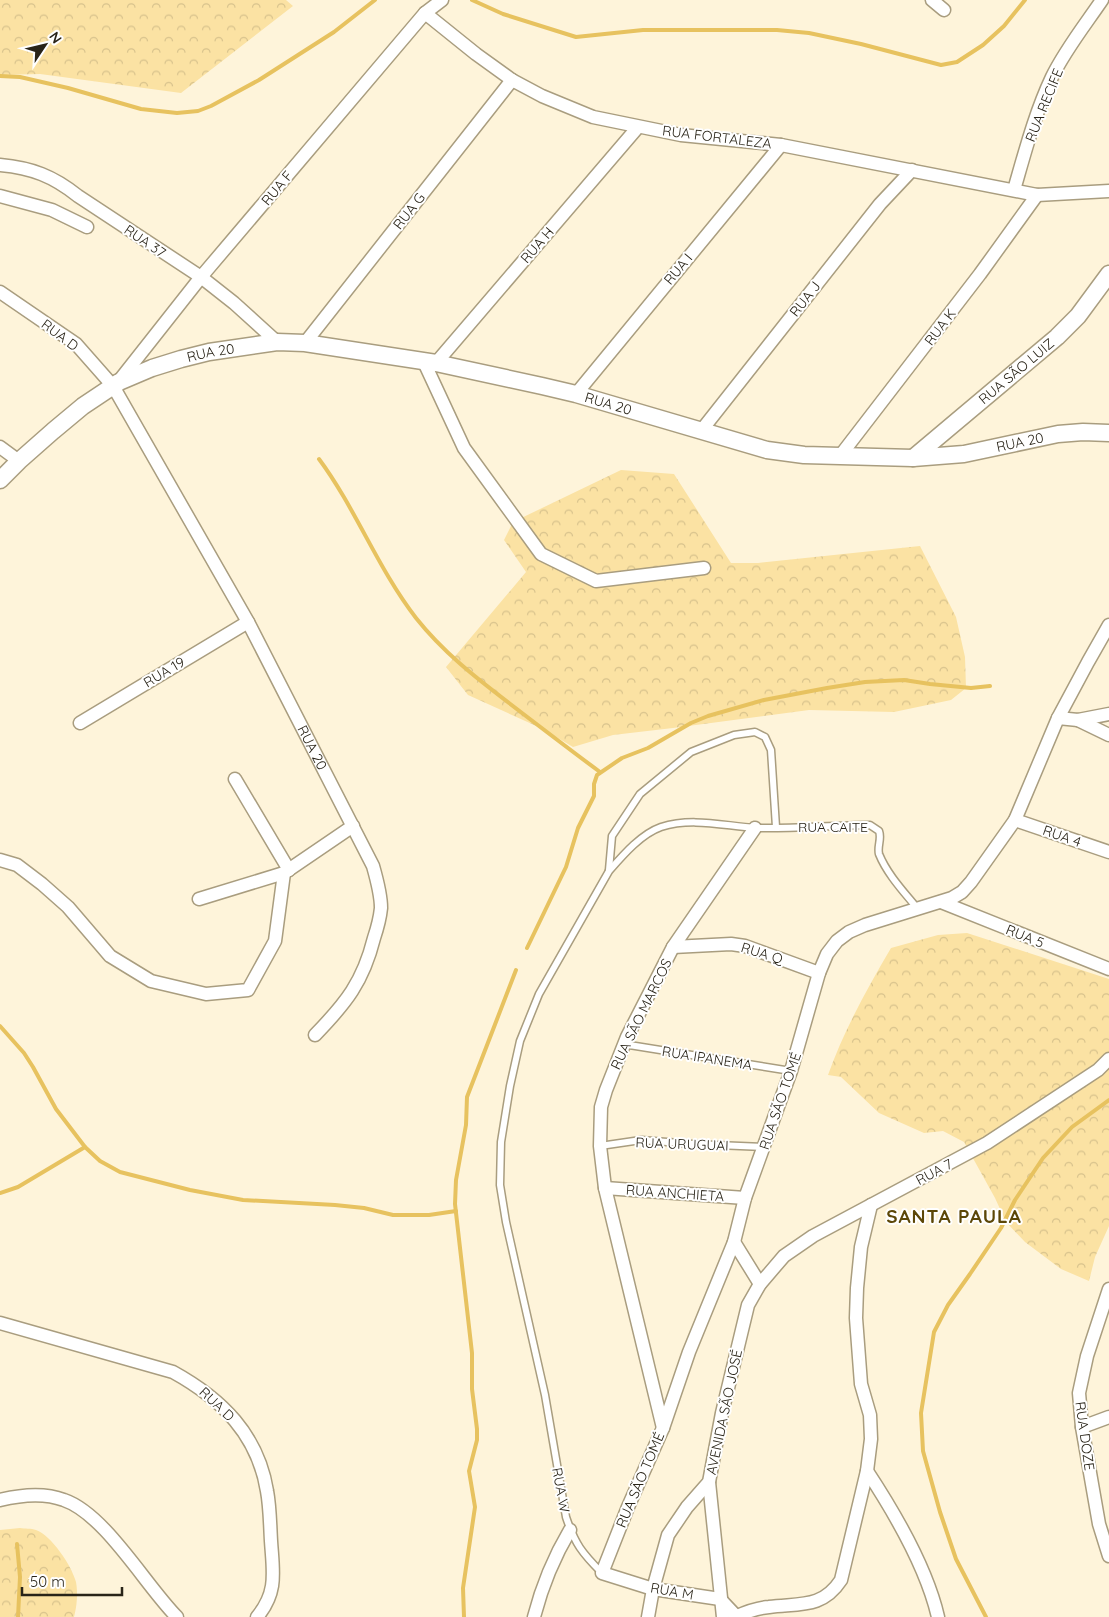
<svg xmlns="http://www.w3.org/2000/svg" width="1109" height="1617" font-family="Quicksand,sans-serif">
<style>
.forest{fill:url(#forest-crowns)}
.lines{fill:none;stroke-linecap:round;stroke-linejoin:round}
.stream{stroke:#e7c25f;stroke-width:4}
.service-casing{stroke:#a99d7f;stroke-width:9}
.minor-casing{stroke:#a99d7f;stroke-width:15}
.tertiary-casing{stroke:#a99d7f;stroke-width:19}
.service{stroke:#fff;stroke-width:6}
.minor{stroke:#fff;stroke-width:12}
.tertiary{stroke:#fff;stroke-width:16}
.labels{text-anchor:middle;stroke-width:4;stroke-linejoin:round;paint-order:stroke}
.street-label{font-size:14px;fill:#292418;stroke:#fff}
.district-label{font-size:19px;font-weight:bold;letter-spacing:1px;fill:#5c4707;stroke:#fff}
</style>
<defs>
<pattern id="forest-crowns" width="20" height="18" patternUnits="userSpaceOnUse" patternTransform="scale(1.25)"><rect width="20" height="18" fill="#fbe2a3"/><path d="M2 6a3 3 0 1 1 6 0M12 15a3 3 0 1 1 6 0" fill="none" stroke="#d7c28c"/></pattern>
</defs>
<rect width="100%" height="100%" fill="#fef4da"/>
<g class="forest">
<polygon points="0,0 286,0 293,6 181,93 40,74 0,75"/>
<polygon points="621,470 674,474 731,563 758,563 920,546 956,617 965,657 966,688 951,700 894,712 809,710 673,728 613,735 573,747 543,729 468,695 446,667 526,572 504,540 513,522"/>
<path d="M967,933L1109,979V1226L1095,1257L1089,1281L1061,1269L1025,1242L1006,1222L995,1198L964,1142L943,1131L924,1133L879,1113L841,1077L828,1075C844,1030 867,989 891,948L938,935Z"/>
<path d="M20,1528C25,1529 31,1528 36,1530C51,1535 72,1566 76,1582C78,1593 77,1606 74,1617H0V1530Z"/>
</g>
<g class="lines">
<g class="stream">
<polyline points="472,0 503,14 576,37 643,30 777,30 809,33 861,44 941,65 957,62 983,45 1004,26 1025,0"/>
<polyline points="0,76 20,77 68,88 141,109 177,113 198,111 211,106 259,80 334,32 375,0"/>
<path d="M319,459C356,509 378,569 416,618C443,652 475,677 509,703C539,726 569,749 600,772"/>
<polyline points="527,948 566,867 578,828 594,796 594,784 597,775 622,758 648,748 691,723 708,716 764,700 827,688 865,682 904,680 930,684 971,688 990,686"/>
<polyline points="0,1026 24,1053 33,1067 56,1109 85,1147 100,1161 120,1172 190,1190 243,1200 335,1205 364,1208 393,1215 429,1215 456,1211"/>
<polyline points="0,1193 18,1187 85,1147"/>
<polyline points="17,1544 20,1577 18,1617"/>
<polyline points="464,1617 463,1588 475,1507 469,1471 477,1440 477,1429 472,1389 472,1353 455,1204 456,1180 466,1125 467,1097 516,970"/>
<polyline points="986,1617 956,1559 940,1512 923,1451 921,1413 934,1332 948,1305 970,1274 1001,1228 1015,1200 1043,1158 1072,1127 1109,1100"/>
</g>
<defs>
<g id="service">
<polyline points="609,870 612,836 640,794 691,752 734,735 755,732 765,737 771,750 776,827"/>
<polyline points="623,1044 791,1071"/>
<polyline points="600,1146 641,1140 693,1144 764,1147"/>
<path d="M602,1573C582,1553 575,1544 566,1517L545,1395L506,1222L500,1185L501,1142L510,1086L520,1041L539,994L609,871C623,855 641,834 661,827C693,817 724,826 756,828C794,829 832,825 870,825L879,831C882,839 877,846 879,854C887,874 904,892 917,908"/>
</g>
<g id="minor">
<polyline points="932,0 944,10"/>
<polyline points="425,13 476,54 512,80 542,96 593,117 681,135 781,145 1037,195 1109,191"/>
<path d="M0,165C32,168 53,176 78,196L201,277L234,303L277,342"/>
<path d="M1014,190C1025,152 1035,113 1052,77C1065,50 1085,25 1102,0"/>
<polyline points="0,196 52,210 87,227"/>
<path id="s1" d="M0,292L76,344L113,386L248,622L373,866C377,880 381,894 381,908C380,918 377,929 374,938C363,982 346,1003 315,1035"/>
<polyline points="305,343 512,80"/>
<polyline points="424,362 464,448 541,554 596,581 704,568"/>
<polyline points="436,363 638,127"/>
<polyline points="119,381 201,277 425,13 442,0"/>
<polyline points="576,394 781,145"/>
<polyline points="701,431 880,204 912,170"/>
<polyline points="0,447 19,461"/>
<polyline points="840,456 980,274 1037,195"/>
<polyline points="1058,718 1078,720 1109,714"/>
<polyline points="1078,720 1109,735"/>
<polyline points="80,723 248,622"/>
<polyline points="235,779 289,870"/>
<polyline points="1015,820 1109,852"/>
<polyline points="0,860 17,865 42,884 68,907 110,956 151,981 206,994 248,990 275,941 284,873"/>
<polyline points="199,899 284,873 353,826"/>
<polyline points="941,902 1109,969"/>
<polyline points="673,947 731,944 745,946 819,973"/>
<polyline points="605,1188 745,1198"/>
<polyline points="734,1242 760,1284"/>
<polyline points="1109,1289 1087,1356 1079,1393 1082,1427 1099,1524 1109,1556"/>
<path d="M0,1323L173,1372C222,1399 258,1435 267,1491C270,1507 270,1524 271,1541C273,1572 278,1592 257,1617"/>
<polyline points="1082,1427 1109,1417"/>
<polyline points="663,1428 605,1188 600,1146 601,1107 606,1090 627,1037 673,947 755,828"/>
<path d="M867,1471C894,1512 927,1569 938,1617"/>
<polyline points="709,1482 723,1617"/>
<path d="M0,1500C20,1495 43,1492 64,1500C105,1514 146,1586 177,1617"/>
<path d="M534,1617C542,1586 554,1557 570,1530"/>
<polyline points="648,1617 653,1589 668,1535 687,1507 709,1482 722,1413 748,1305 760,1284 784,1256 813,1236 987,1143 1098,1070 1109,1059"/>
<path d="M735,1617C746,1612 757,1608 769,1607C799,1603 822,1609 841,1580L867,1471L871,1439L870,1415L861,1384L856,1318L857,1288L861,1247L871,1205"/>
<polyline points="737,1617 720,1599 653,1589 602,1573 628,1507 663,1428 689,1352 734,1242 745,1198 791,1071 819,973 827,954 837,941 849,932 865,925 952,898 962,892 971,882 1015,820 1058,718 1088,662 1109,625"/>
</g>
<g id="tertiary">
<path id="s2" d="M913,458L1057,337L1078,316L1109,274"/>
<path id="s3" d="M0,480L19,461L53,431L83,406L119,382L152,368L181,359L209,352L277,342L305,343L436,363L542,386L576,394L767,450L804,455L913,458L964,454L1058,434L1083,432L1109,433"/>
</g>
</defs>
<use href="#service" class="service-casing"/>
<use href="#minor" class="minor-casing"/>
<use href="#tertiary" class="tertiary-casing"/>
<use href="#service" class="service"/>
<use href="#minor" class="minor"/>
<use href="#tertiary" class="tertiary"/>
</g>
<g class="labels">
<g class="street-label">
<text transform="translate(1044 105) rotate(-68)" y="5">RUA RECIFE</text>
<text transform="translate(717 137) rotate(7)" y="5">RUA FORTALEZA</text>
<text transform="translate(277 188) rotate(-50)" y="5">RUA F</text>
<text transform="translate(409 211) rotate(-52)" y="5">RUA G</text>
<text transform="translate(145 241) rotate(34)" y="5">RUA 37</text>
<text transform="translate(537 245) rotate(-49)" y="5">RUA H</text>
<text transform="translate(678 269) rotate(-50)" y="5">RUA I</text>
<text transform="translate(805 299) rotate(-52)" y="5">RUA J</text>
<text transform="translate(940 327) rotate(-53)" y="5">RUA K</text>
<text transform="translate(60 335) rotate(37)" y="5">RUA D</text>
<text dy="5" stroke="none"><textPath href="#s3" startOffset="251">RUA 20</textPath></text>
<text dy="5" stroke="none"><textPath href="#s2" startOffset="135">RUA SÃO LUIZ</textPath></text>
<text dy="5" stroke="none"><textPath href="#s3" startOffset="656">RUA 20</textPath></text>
<text dy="5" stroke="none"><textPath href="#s3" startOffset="1076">RUA 20</textPath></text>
<text transform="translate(164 672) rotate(-31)" y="5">RUA 19</text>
<text dy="5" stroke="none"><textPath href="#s1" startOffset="561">RUA 20</textPath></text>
<text x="833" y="832">RUA CAITE</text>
<text transform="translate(1062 836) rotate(19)" y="5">RUA 4</text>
<text transform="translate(1025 936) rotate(22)" y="5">RUA 5</text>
<text transform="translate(762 953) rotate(17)" y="5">RUA Q</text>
<text transform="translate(641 1014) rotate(-64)" y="5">RUA SÃO MARCOS</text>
<text transform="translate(707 1058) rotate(9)" y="5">RUA IPANEMA</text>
<text transform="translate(780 1101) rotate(-71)" y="5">RUA SÃO TOMÉ</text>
<text transform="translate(682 1144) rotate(2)" y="5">RUA URUGUAI</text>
<text transform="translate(934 1172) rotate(-28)" y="5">RUA 7</text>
<text transform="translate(675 1193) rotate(4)" y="5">RUA ANCHIETA</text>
<text transform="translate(217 1404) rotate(43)" y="5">RUA D</text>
<text transform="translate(724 1412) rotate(-78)" y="5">AVENIDA SÃO JOSÉ</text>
<text transform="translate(1085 1436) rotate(82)" y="5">RUA DOZE</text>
<text transform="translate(640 1480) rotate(-67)" y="5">RUA SÃO TOMÉ</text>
<text transform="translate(561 1490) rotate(80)" y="5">RUA W</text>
<text transform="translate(672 1591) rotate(10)" y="5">RUA M</text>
</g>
<g class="district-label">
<text x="954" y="1223">SANTA PAULA</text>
</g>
</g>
<g transform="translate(45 45) rotate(55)" stroke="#ffffff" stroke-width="4" paint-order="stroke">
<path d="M0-4L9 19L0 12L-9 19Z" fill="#292418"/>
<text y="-8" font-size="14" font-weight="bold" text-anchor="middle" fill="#292418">N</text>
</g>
<path d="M22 1587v8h100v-8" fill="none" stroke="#292418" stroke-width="2.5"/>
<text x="30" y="1587" font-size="15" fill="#292418" stroke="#ffffff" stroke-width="4" paint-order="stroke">50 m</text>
</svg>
